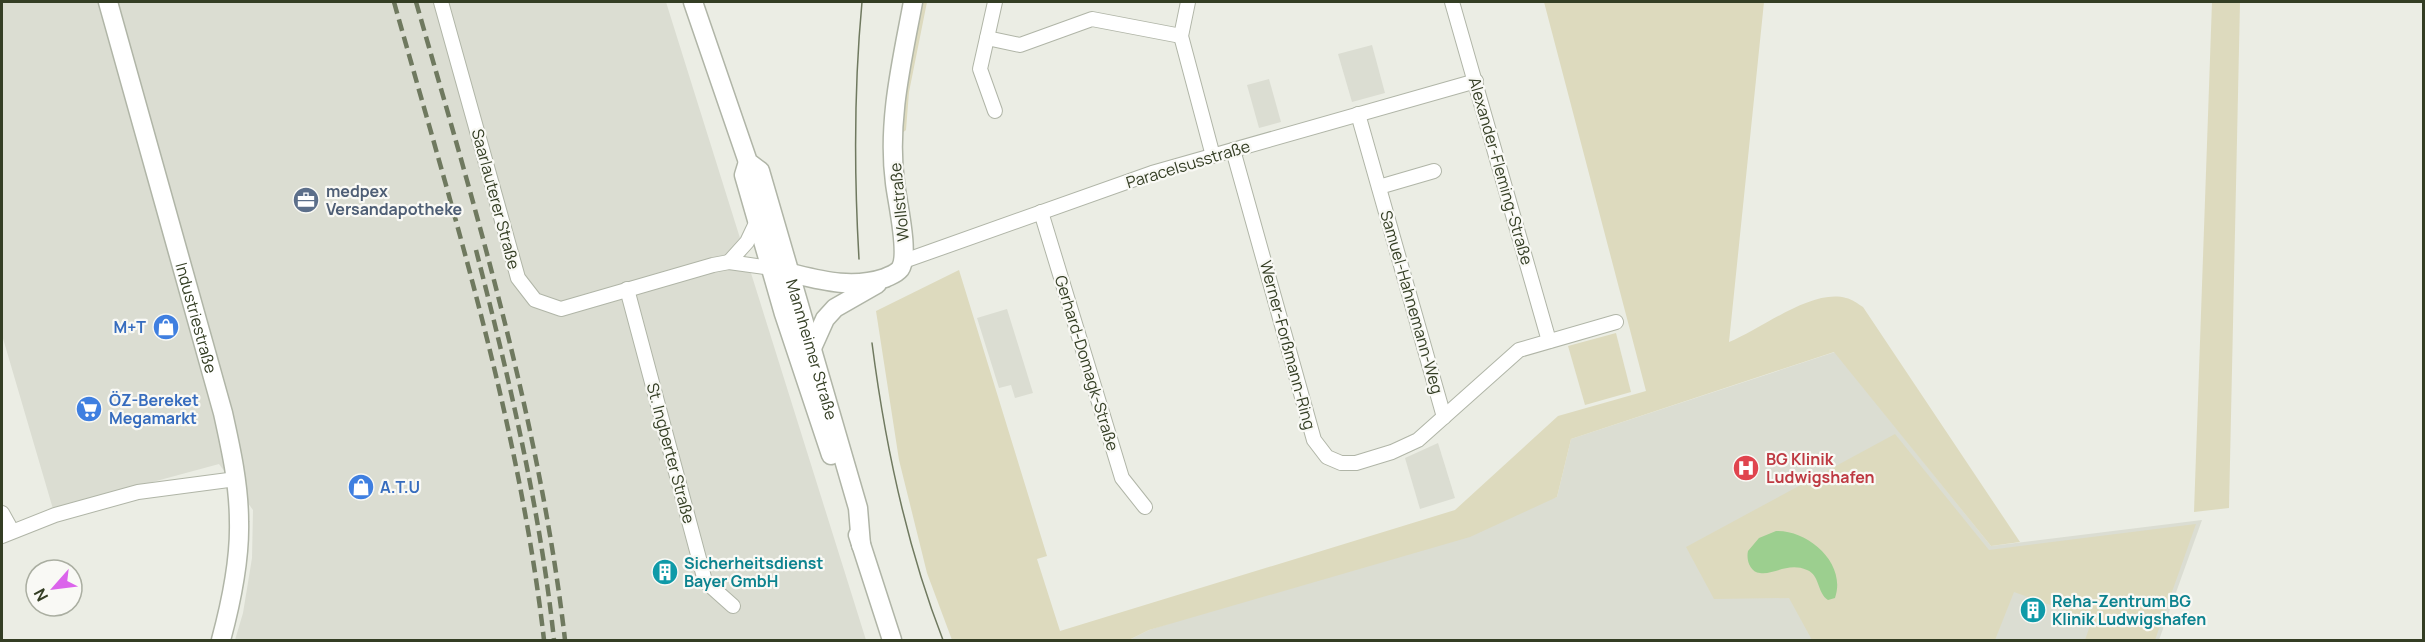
<svg xmlns="http://www.w3.org/2000/svg" width="2425" height="642" font-family="Manrope,sans-serif">
<style>
.built{fill:#dbddd2}
.green{fill:#dddabe}
.water{fill:#9ccf8f}
.lines{fill:none;stroke-linecap:round;stroke-linejoin:round}
.minor-casing{stroke:#b0b5a7;stroke-width:16}
.tertiary-casing{stroke:#b0b5a7;stroke-width:21}
.minor{stroke:#fff;stroke-width:14}
.tertiary{stroke:#fff;stroke-width:18}
.tram{stroke:#6f795f;stroke-width:1.5}
.rail{stroke:#6f795f;stroke-width:4.5;stroke-dasharray:12 6;stroke-linecap:butt}
.labels{text-anchor:middle;stroke-width:4.5;stroke-linejoin:round;paint-order:stroke}
.street-label{font-size:16px;fill:#343e24;stroke:#f9f9f5}
.service-label{font-size:16px;font-weight:bold;fill:#4e5e75;stroke:#f9f9f5;text-anchor:start}
.shop-label{font-size:16px;font-weight:bold;fill:#366cbe;stroke:#f9f9f5;text-anchor:start}
.health-label{font-size:16px;font-weight:bold;fill:#be3a42;stroke:#f9f9f5;text-anchor:start}
.culture-label{font-size:16px;font-weight:bold;fill:#0d838f;stroke:#f9f9f5;text-anchor:start}
</style>
<rect width="100%" height="100%" fill="#ebede4"/>
<g class="built">
<polygon points="2,2 666,2 866,640 235,640 243,613 252,558 253,510 219,464 53,509 2,335"/>
<polygon points="1372,45 1385,93 1352,102 1338,54"/>
<polygon points="1269,79 1281,122 1259,128 1247,85"/>
<polygon points="1007,309 1033,393 1015,398 1011,385 999,388 977,318"/>
<polygon points="1835,352 1991,546 2202,520 2159,640 1129,640 1149,630 1557,497 1571,439"/>
<polygon points="1438,443 1455,498 1420,509 1405,458"/>
</g>
<g class="green">
<polygon points="922,2 927,2 909,92 906,130 902,133 904,92"/>
<path d="M1544,2H1764L1729,342C1760,330 1812,288 1846,298C1852,299 1858,304 1863,307L2020,542L1991,546L1834,352L1571,439L1557,497L1470,537L1149,630L1129,640H952L927,573L899,460L876,311L959,270L1047,556L1037,559L1060,631L1455,510L1558,416L1646,391Z"/>
<polygon points="2212,2 2240,2 2229,508 2194,512"/>
<polygon points="1616,333 1631,392 1585,405 1568,346"/>
<polygon points="1895,434 1989,550 2196,524 2155,640 2085,640 2092,620 2014,592 1995,640 1812,640 1789,598 1714,599 1686,547"/>
</g>
<path class="water" d="M1776,531C1808,530 1847,563 1835,598L1828,600C1817,593 1820,575 1807,570C1788,562 1774,575 1760,573C1750,572 1746,560 1748,551L1759,538Z"/>
<g class="lines">
<defs>
<g id="minor">
<polyline points="441,2 518,278 535,300 561,309 713,265 729,262 771,268"/>
<polyline points="995,2 987,38 1020,45 1092,19 1181,36"/>
<polyline points="1188,2 1181,36 1213,156"/>
<polyline points="1452,2 1549,341"/>
<polyline points="987,38 980,69 995,111"/>
<polyline points="1358,114 1444,417"/>
<polyline points="1233,150 1314,440 1327,457 1341,463 1356,463 1392,452 1418,440 1519,350 1616,322"/>
<polyline points="1379,187 1434,171"/>
<polyline points="1041,212 1122,478 1145,507"/>
<polyline points="904,261 1152,173 1476,81"/>
<polyline points="729,262 747,242 757,221"/>
<polyline points="627,289 705,581 733,606"/>
<polyline points="2,513 12,531"/>
<polyline points="2,536 55,515 138,492 236,479"/>
</g>
<g id="tertiary">
<path id="s1" d="M108,2L223,413C231,449 239,485 239,522C240,562 231,603 221,640"/>
<path id="s2" d="M693,2L748,162L760,171L858,508L861,545"/>
<polyline points="748,162 744,175 784,314 831,455"/>
<path d="M782,271C817,279 849,290 885,278C891,275 896,274 900,269C910,255 897,201 895,183C887,122 902,61 913,2"/>
<polyline points="812,348 825,319 835,308 877,284"/>
<polyline points="858,535 892,640"/>
</g>
</defs>
<use href="#minor" class="minor-casing"/>
<use href="#tertiary" class="tertiary-casing"/>
<use href="#minor" class="minor"/>
<use href="#tertiary" class="tertiary"/>
<g class="tram">
<path d="M859,259C854,173 854,87 862,2"/>
<path d="M872,343C885,444 906,545 943,640"/>
</g>
<g class="rail">
<path d="M394,2C453,212 519,422 544,640"/>
<path d="M416,2C476,211 540,423 565,640"/>
<path d="M476,250C509,378 540,508 554,640"/>
</g>
</g>
<defs>
<symbol id="office-disc" viewBox="-11 -11 22 22"><circle r="9.5" fill="#5c6f8a" stroke="#f9f9f5"/><path d="M-6-3h4V-5.5h4V-3h4V5H-6ZM-1-4.5V-3h2v-1.5ZM-6 0V1H6V0Z" fill="#fff"/></symbol>
<symbol id="shop-disc" viewBox="-11 -11 22 22"><circle r="9.5" fill="#3f7fe0" stroke="#f9f9f5"/><path d="M-5-2.5h2.3a2.7 3.5 0 0 1 5.4 0H5L5.5 6h-11ZM-1.5-2.5h3a1.5 2.3 0 0 0-3 0Z" fill="#fff"/></symbol>
<symbol id="supermarket-disc" viewBox="-11 -11 22 22"><circle r="9.5" fill="#3f7fe0" stroke="#f9f9f5"/><path d="M-6-5.5h2.5l.6 2H6L4.5 2H-2.5L-4.4-4H-6ZM-1.5 3.2a1.3 1.3 0 1 0 .1 0ZM3 3.2a1.3 1.3 0 1 0 .1 0Z" fill="#fff"/></symbol>
<symbol id="hospital-disc" viewBox="-11 -11 22 22"><circle r="9.5" fill="#e0444e" stroke="#f9f9f5"/><path d="M-5-5h3v3.5h4V-5h3V5h-3V1.5h-4V5h-3Z" fill="#fff"/></symbol>
<symbol id="building-disc" viewBox="-11 -11 22 22"><circle r="9.5" fill="#0f9aa8" stroke="#f9f9f5"/><path d="M-4-6H4V6H1V3H-1V6H-4ZM-2.5-4.3h1.7v1.8h-1.7ZM.8-4.3h1.7v1.8H.8ZM-2.5-1h1.7V.8h-1.7ZM.8-1h1.7V.8H.8Z" fill="#fff"/></symbol>
</defs>
<g fill-rule="evenodd">
<use href="#office-disc" x="291" y="185" width="30" height="30"/>
<use href="#shop-disc" x="151" y="312" width="30" height="30"/>
<use href="#supermarket-disc" x="74" y="394" width="30" height="30"/>
<use href="#hospital-disc" x="1731" y="453" width="30" height="30"/>
<use href="#shop-disc" x="346" y="472" width="30" height="30"/>
<use href="#building-disc" x="650" y="557" width="30" height="30"/>
<use href="#building-disc" x="2018" y="595" width="30" height="30"/>
</g>
<g class="labels">
<g class="street-label">
<text transform="translate(1188 164) rotate(-17)" y="6">Paracelsusstraße</text>
<text transform="translate(1501 171) rotate(74)" y="6">Alexander-Fleming-Straße</text>
<text transform="translate(496 199) rotate(75)" y="6">Saarlauterer Straße</text>
<text transform="translate(899 202) rotate(-96)" y="6">Wollstraße</text>
<text transform="translate(1412 302) rotate(74)" y="6">Samuel-Hahnemann-Weg</text>
<text dy="6" stroke="none"><textPath href="#s1" startOffset="328">Industriestraße</textPath></text>
<text transform="translate(1288 345) rotate(75)" y="6">Werner-Forßmann-Ring</text>
<text dy="6" stroke="none"><textPath href="#s2" startOffset="370">Mannheimer Straße</textPath></text>
<text transform="translate(1087 363) rotate(73)" y="6">Gerhard-Domagk-Straße</text>
<text transform="translate(671 453) rotate(75)" y="6">St. Ingberter Straße</text>
</g>
<g class="service-label">
<text x="326" y="197">medpex<tspan x="326" dy="18">Versandapotheke</tspan></text>
</g>
<g class="shop-label">
<text x="146" y="333" text-anchor="end">M+T</text>
<text x="109" y="406">ÖZ-Bereket<tspan x="109" dy="18">Megamarkt</tspan></text>
<text x="380" y="493">A.T.U</text>
</g>
<g class="health-label">
<text x="1766" y="465">BG Klinik<tspan x="1766" dy="18">Ludwigshafen</tspan></text>
</g>
<g class="culture-label">
<text x="684" y="569">Sicherheitsdienst<tspan x="684" dy="18">Bayer GmbH</tspan></text>
<text x="2052" y="607">Reha-Zentrum BG<tspan x="2052" dy="18">Klinik Ludwigshafen</tspan></text>
</g>
</g>
<rect width="2425" height="642" fill="none" stroke="#343e24" stroke-width="6"/>
<g transform="translate(54 588) rotate(242)"><circle r="28" fill="#f9f9f5" stroke="#aaaea1" stroke-width="1.5"/>
<path d="M0-4.5L10 22L0 15L-10 22Z" fill="#db64eb"/>
<text y="-9" font-size="16" font-weight="bold" text-anchor="middle" fill="#343e24">N</text>
</g>
</svg>
